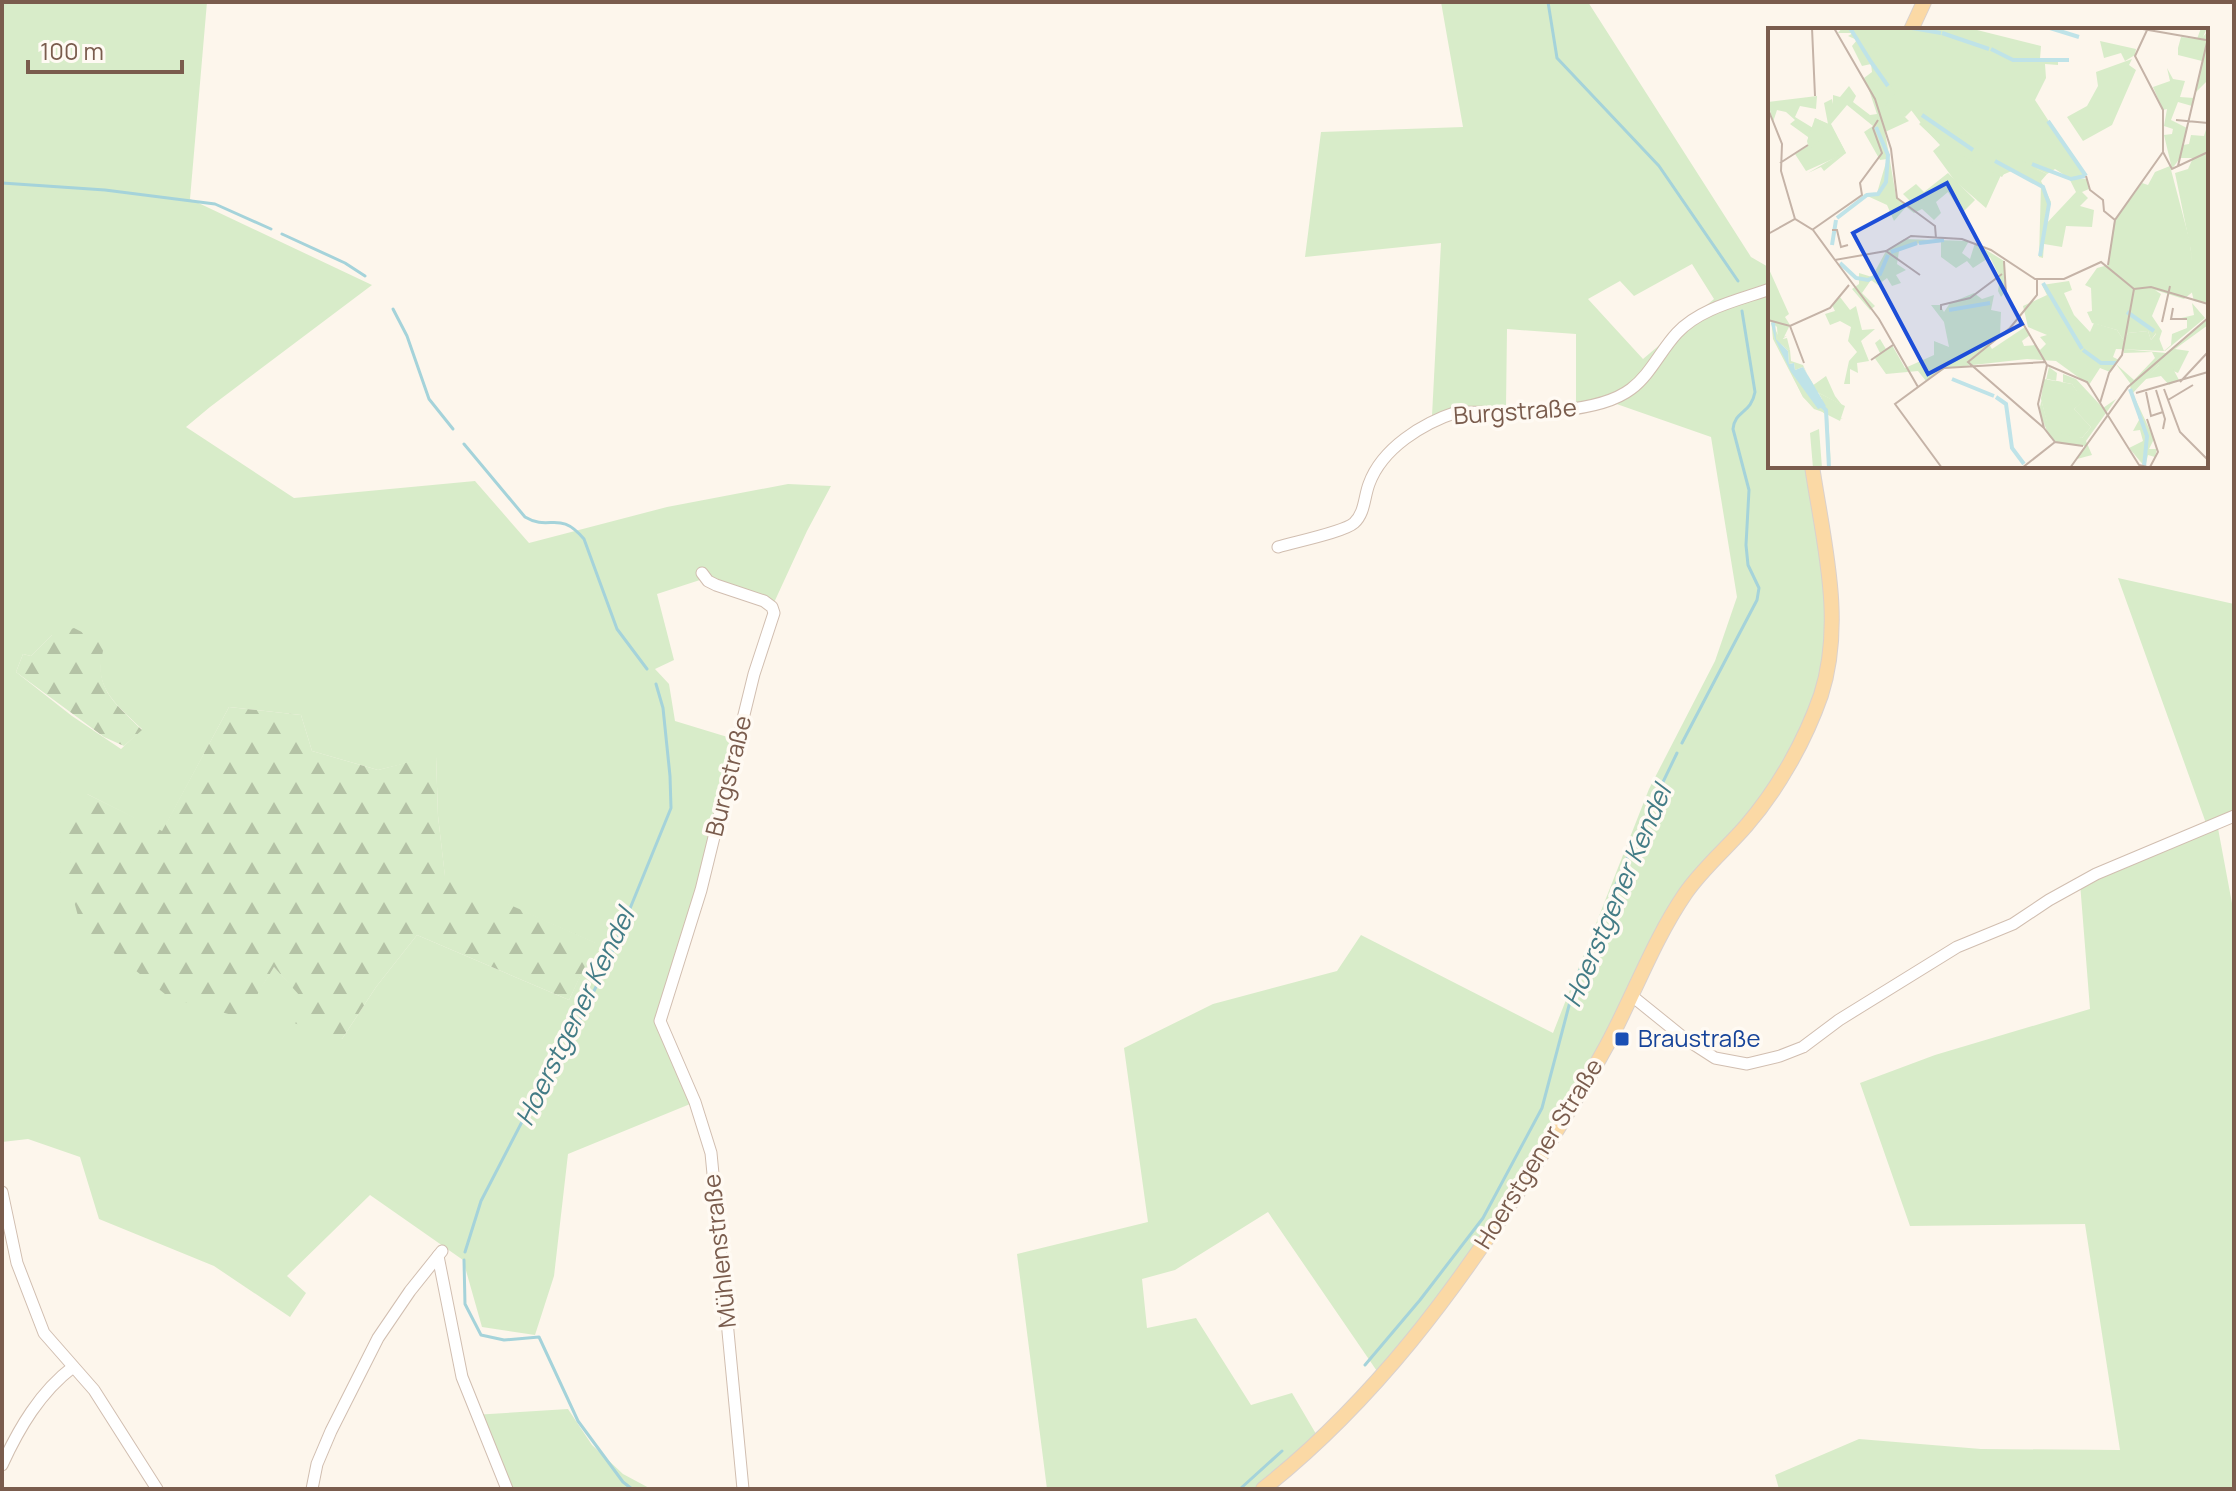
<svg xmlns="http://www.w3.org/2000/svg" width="2236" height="1491" font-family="Manrope,sans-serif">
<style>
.grass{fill:#d8ecc9;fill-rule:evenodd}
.forest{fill:url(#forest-firs)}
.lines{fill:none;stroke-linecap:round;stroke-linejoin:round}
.stream{stroke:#a5d3da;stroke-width:3}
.minor-casing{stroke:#d1beb0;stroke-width:13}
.major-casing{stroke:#dad1cd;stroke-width:16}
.minor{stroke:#fff;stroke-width:11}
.major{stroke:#fbd9a5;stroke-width:14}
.transit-dot{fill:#1a4fb4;stroke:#fffaf3;stroke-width:3}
.labels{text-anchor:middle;stroke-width:7;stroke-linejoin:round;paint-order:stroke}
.street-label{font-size:24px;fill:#7a5c4d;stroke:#fffaf3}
.transit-label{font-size:24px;fill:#164399;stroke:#fffaf3;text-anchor:start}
.water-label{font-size:26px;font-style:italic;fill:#437c86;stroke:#fffaf3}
.inset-river{fill:none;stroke:#bfe3e8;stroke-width:4}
.inset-road{fill:none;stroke:#c5b3a7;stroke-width:2}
.view{fill:#1d4ed8;fill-opacity:0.15;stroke:#1d4ed8;stroke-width:4}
.inset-edge{fill:none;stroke:#7a5c4d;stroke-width:4}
</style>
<defs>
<pattern id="forest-firs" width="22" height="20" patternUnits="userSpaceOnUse" patternTransform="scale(2)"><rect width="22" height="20" fill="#d8ecc9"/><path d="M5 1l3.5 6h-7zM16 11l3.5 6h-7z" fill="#b4c2a5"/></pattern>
</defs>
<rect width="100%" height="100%" fill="#fdf6ec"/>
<g class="grass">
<path d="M2,2H207L190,199L372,285L210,407L186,427L294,498L475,481L529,543L667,507L788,484L831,486L807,531L772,607L704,575L700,580L657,594L674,660L655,669L669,684L675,721L734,739L730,770L660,1021L695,1102L568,1154L554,1276L535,1335L482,1327L463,1260L370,1195L287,1276L306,1293L290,1317L214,1266L99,1219L80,1157L28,1139L2,1142ZM52,635L104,645C91,686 114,702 142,729L121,749L72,716L16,672L23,654L31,656ZM229,707L301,715L312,751L378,770L436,756L438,816L445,877L595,943L569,1000L417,935L376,987L342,1039L274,967L242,1017L87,794L162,832Z"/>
<path d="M1441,2H1588L1751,257L1770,268V466H1812L1831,647L1803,738L1688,898L1497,1226L1381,1377L1268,1212L1175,1270L1142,1279L1147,1328L1196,1318L1251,1405L1292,1393L1319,1439L1253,1489H1047L1017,1254L1148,1222L1124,1048L1213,1004L1337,971L1361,935L1553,1033L1649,789L1715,661L1737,597L1711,437L1608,401L1576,407V334L1507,329L1506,407L1501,412L1458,405L1432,416L1441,243L1305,257L1321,132L1463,127ZM1692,264L1714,299L1643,359L1588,299L1620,281L1634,296Z"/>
<polygon points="2118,578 2234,604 2234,816 2217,823 2234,914 2234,1489 1779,1489 1775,1475 1859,1439 1981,1449 2120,1450 2085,1224 1910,1226 1860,1083 1935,1055 2090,1009 2080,883 2207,826"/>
<polygon points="568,1409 592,1445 623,1474 651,1489 506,1489 473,1415"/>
</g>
<g class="forest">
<path d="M74,628L105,644C91,687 114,702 142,730L124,746L104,737L16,672L23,654L31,656L52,635Z"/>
<polygon points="229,707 301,715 312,751 378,770 436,755 438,816 445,876 596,943 569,1000 417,935 376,987 342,1039 294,1023 300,996 274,967 243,1018 170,998 81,927 59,846 87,794 162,831"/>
</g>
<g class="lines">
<g class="stream">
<polyline points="1548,2 1557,58 1659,166 1738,281"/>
<polyline points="2,183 105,190 215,204 271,229"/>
<polyline points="282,234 345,263 365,276"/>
<polyline points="393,309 407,336 429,399 453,429"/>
<path d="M464,444L525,517C550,532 559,509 584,539L617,629L647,669"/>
<path d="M1682,743L1757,600L1759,588L1748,565L1746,545L1749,490L1733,429C1735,410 1751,414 1755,392L1742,311"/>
<polyline points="465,1252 481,1201 539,1089 562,1057 609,960 671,808 670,776 663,708 656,684"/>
<polyline points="464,1260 465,1304 481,1335 504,1340 539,1337 578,1421 623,1482 632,1489"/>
<polyline points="1365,1365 1420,1300 1483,1218 1542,1108 1576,979 1634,842 1677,753"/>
<polyline points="1240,1489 1282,1451"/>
</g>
<defs>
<g id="minor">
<path d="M1278,547C1294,542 1344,532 1354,523C1365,513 1364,497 1369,484C1382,448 1423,423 1457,412C1504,412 1593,418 1631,389C1650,375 1661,350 1677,333C1700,308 1739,300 1770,289"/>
<polyline points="702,573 708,581 716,585 764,601 772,607 774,613 754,674 701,890 660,1021 695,1102 711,1153 743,1489"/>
<polyline points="1632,996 1684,1038 1715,1058 1747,1064 1780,1056 1803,1047 1839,1020 1957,947 2013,924 2049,900 2096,874 2234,816"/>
<polyline points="2,1192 17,1263 44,1333 94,1390 157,1489"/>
<polyline points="438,1256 462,1377 507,1489"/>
<path d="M2,1465C19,1428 40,1392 73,1367"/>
<polyline points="312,1489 317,1464 331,1431 378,1338 410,1291 442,1251"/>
</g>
<g id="major">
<polyline points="1911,30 1924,2"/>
<path d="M1263,1489C1374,1401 1457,1289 1532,1170C1558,1129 1584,1087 1607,1045C1634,995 1653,941 1685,894C1702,869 1726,849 1746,826C1778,789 1805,741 1821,695C1845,621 1823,540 1812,466"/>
</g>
</defs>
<use href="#minor" class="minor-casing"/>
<use href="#major" class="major-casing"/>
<use href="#minor" class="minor"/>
<use href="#major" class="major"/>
</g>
<rect class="transit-dot" x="1614" y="1031" width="16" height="16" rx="4"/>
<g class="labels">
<g class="street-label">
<text transform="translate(1515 412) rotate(-4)" y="8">Burgstraße</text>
<text transform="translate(729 776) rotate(-76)" y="8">Burgstraße</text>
<text transform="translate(1539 1154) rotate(-58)" y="8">Hoerstgener Straße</text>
<text transform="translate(720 1251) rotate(-96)" y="8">Mühlenstraße</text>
</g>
<g class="transit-label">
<text x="1638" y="1047">Braustraße</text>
</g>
<g class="water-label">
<text transform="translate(1617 896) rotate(-67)" y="9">Hoerstgener Kendel</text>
<text transform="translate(575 1017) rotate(-64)" y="9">Hoerstgener Kendel</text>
</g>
</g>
<g transform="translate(1768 28)">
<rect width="440" height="440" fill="#fdf6ec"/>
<path d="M433,0H439L435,9L440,3V52L427,65L434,33L410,27V20L413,9L429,11ZM100,14L176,94L279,146L273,153L283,174L277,197L308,164L301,150L319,151L321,161L314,164L320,170L312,178L326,182L324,199L298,198L294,219L276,216L275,230L271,229L273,157L246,142L232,148L164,96L159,103L143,82L136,88L141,93L117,104L128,168L138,179L143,174L135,166L148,156L156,164L180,145L207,172L194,185L180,164L168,174L173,185L166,192L154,181L146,185L138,179L126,193L119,177L95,166L109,165L119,131L112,132L96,104L105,98L79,77L63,96L78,125L38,143L27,126L41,117L40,109L22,96L27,92L18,84L9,82L5,94L0,74L49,68L48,81L32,78L27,89L45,100L47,90L60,96L56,75L64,71L65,76V67L72,69L81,58L88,68L85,74L102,87L109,86L100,59L110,42L94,20ZM399,40L405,51L417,53L412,69L426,70L424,78L410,74L403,92L419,100L415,117L421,116L423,107L436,108L440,95V275L426,273L424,265L423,223L407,145L420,141L425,130H412L404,141L396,107L404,106L405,101L396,98L399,81L395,82L385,59L402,53ZM136,211L201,213L194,225L202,231L207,215L236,233L238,263L233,269L230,263L232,250L222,229L205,240L199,233L188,240L173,229V214L144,216L131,223L129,236L138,242L128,247L133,255L124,258L119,250L110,257L103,252L94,265L107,278L102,282L84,261L91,256V245L104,249L118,223ZM0,239L21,286L17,289L22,297L15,311L19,310L22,322L10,314L9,299L0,291ZM301,253L304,262L296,265L306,287L322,304L326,295L349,302L356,313L360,305L380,303L383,312L389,305L396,323L403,317L404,306L419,300V292L409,291L426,287L424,275L437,290L397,323L348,321L345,329L351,332L342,344L332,340L321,357L288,333L259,331L178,340L158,353L150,343L118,346L106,329L112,325L107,315L112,311L118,321L124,317L137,340L166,327V313L181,319L176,294L163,277H172L176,284L182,275L206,265L214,271L226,267L223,282L233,284L232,308L221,316L224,321L257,299L262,307L254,313L256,318L268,317L272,322L278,316L272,309L279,307L260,299L255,278L279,267L274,257ZM72,269L82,282L88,278L94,302L107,301L93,313L101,333L89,335L90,345L82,341V356H76L81,333L89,324L80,313L83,299L72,293L62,297L57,286L67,283L64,277ZM58,348L67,368L74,377L47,363L44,358ZM365,366L386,411L381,421H389L387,429L380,427L377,439L361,420L375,413L372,402L365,403L371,392Z" fill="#d8ecc9"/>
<path d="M94,0H201L273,18L272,31H290V37L277,36L278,50L267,72L317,149L301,150L287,141L279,146L188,102L158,80L100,14L94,20L110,42L111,52L100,59L96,50L104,44L103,36L94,38L84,18L89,12L80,8ZM332,13L368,21L367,27L357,33L353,25L336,30ZM47,90L63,97L78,125L56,143L53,139L40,145L76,124L69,108L56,98L53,111L41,122L39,113ZM164,96L233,147L218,180L187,153L165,123L172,117L159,103ZM402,138L422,214L427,262L416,271L387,262L393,266L384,288L394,303L389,318H385L388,305L383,312L380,303L360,305L356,313L349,302L324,295L319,284L324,283L323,260L317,257L329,240L340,237L346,194L374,155L380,157L387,144ZM200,277H204L205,288L214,289L217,302L211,314L195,303ZM440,290V297L407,321L421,323L410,345L391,337L363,367L362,355L348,336L366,352L387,330L384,324L356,325L355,321L398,325ZM3,293L11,310L19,308L10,313L22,322L23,333L35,337L47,363L77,378L72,393L60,387L63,440L57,386L35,369L8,314ZM7,296L8,311L20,323L21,336L26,335L27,342L35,339L54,371L49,381L23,344L6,308ZM281,339L289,345L288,354H295V346L308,351L335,380L348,371L318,413L324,427L309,431L317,418L288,414L281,408L271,383ZM279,351L304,356L315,373L306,381L323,399L314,410L280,397L273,371ZM51,401L54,440H45L42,405Z" fill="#d8ecc9" fill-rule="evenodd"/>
<path d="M276,351L304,356L316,373L306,381L323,399L314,410L281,403L273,371Z" fill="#d8ecc9"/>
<path d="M74,0H94L112,28L186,102L270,140L260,149L240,139L234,149L172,116L151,96L156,91L145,81L137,89L117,77L128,65L85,5H70ZM364,31L361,37L368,42L344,97L315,113L299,89L319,78L330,58L328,44ZM3,290L23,341L49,374L75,391L46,381L35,369L5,311ZM391,337H403L411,352L401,357L393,348L378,351L365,363Z" fill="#d8ecc9"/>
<path d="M7,293L8,311L20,323L21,336L26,335L27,342L35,339L58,378L50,381L23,344L7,311L3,295Z" fill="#bfe3e8"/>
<path class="inset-river" d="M82,0L103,34M144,0L173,5M282,0L311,9M174,5L221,21M223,21L245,32H301M103,34L120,58M154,87L205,122M280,93L318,148M227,133L275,159L281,176L272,228M264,136L303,151L317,148M69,190L99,167L110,166L118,154L120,127L108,99M151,215L176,212M64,217L68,192M123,224L149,215M72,235L88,250L100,252L112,246L120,227M275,255L314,321M181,282L222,275M359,284L386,303M315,322L333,335H348M184,351L226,368M362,361L379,408L376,439M228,369L238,376L244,420L256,436M52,376L58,382L61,440"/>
<path class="inset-road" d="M44,0L47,68M66,0L107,71L123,121L129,170L167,198L168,210M369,0L438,12M0,81L14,116L13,143L27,191M408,92L440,95M395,124L404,141L440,124M12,135L40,117M410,138L440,10M318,148L322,162L335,172L336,183L347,192M44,202L94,167L92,155L114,125L105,100L110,92M64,202H69L73,219L80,217M0,206L27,191L45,202L67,232L118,223L143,208L194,211L223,222L267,251H296L333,234L366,261L383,259L440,276M118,223L152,247M67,232L111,291L150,359M236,233L238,266L279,337L319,354L371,437L383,440M340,237L347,192L395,124V82L367,28L380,0M269,251V267L242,300L200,334L276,400M405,280L403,291H419M173,282V277L202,270L234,246M0,292L22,298L62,280L81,257M394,294L402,258M22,298L36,335M103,332L125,317M279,337L270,376L276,400L287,414L315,418M412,354L440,324M396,361L412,404L440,432M388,362L397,391L395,401M378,364L383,388L395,384M368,365L440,344M400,372L425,357M332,375L341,345L354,327L366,261M379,391L390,424L382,439M174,440L127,376L176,340L278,334M254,440L287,414M302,440L360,359L440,290"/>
<path class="view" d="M179,155L254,296L160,346L85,205Z"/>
<rect width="440" height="440" class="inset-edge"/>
</g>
<rect width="2236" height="1491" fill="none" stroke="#7a5c4d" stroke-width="8"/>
<path d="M28 60v12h154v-12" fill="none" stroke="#7a5c4d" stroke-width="4"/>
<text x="40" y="60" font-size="24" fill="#7a5c4d" stroke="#fffaf3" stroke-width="6" paint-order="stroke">100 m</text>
</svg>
